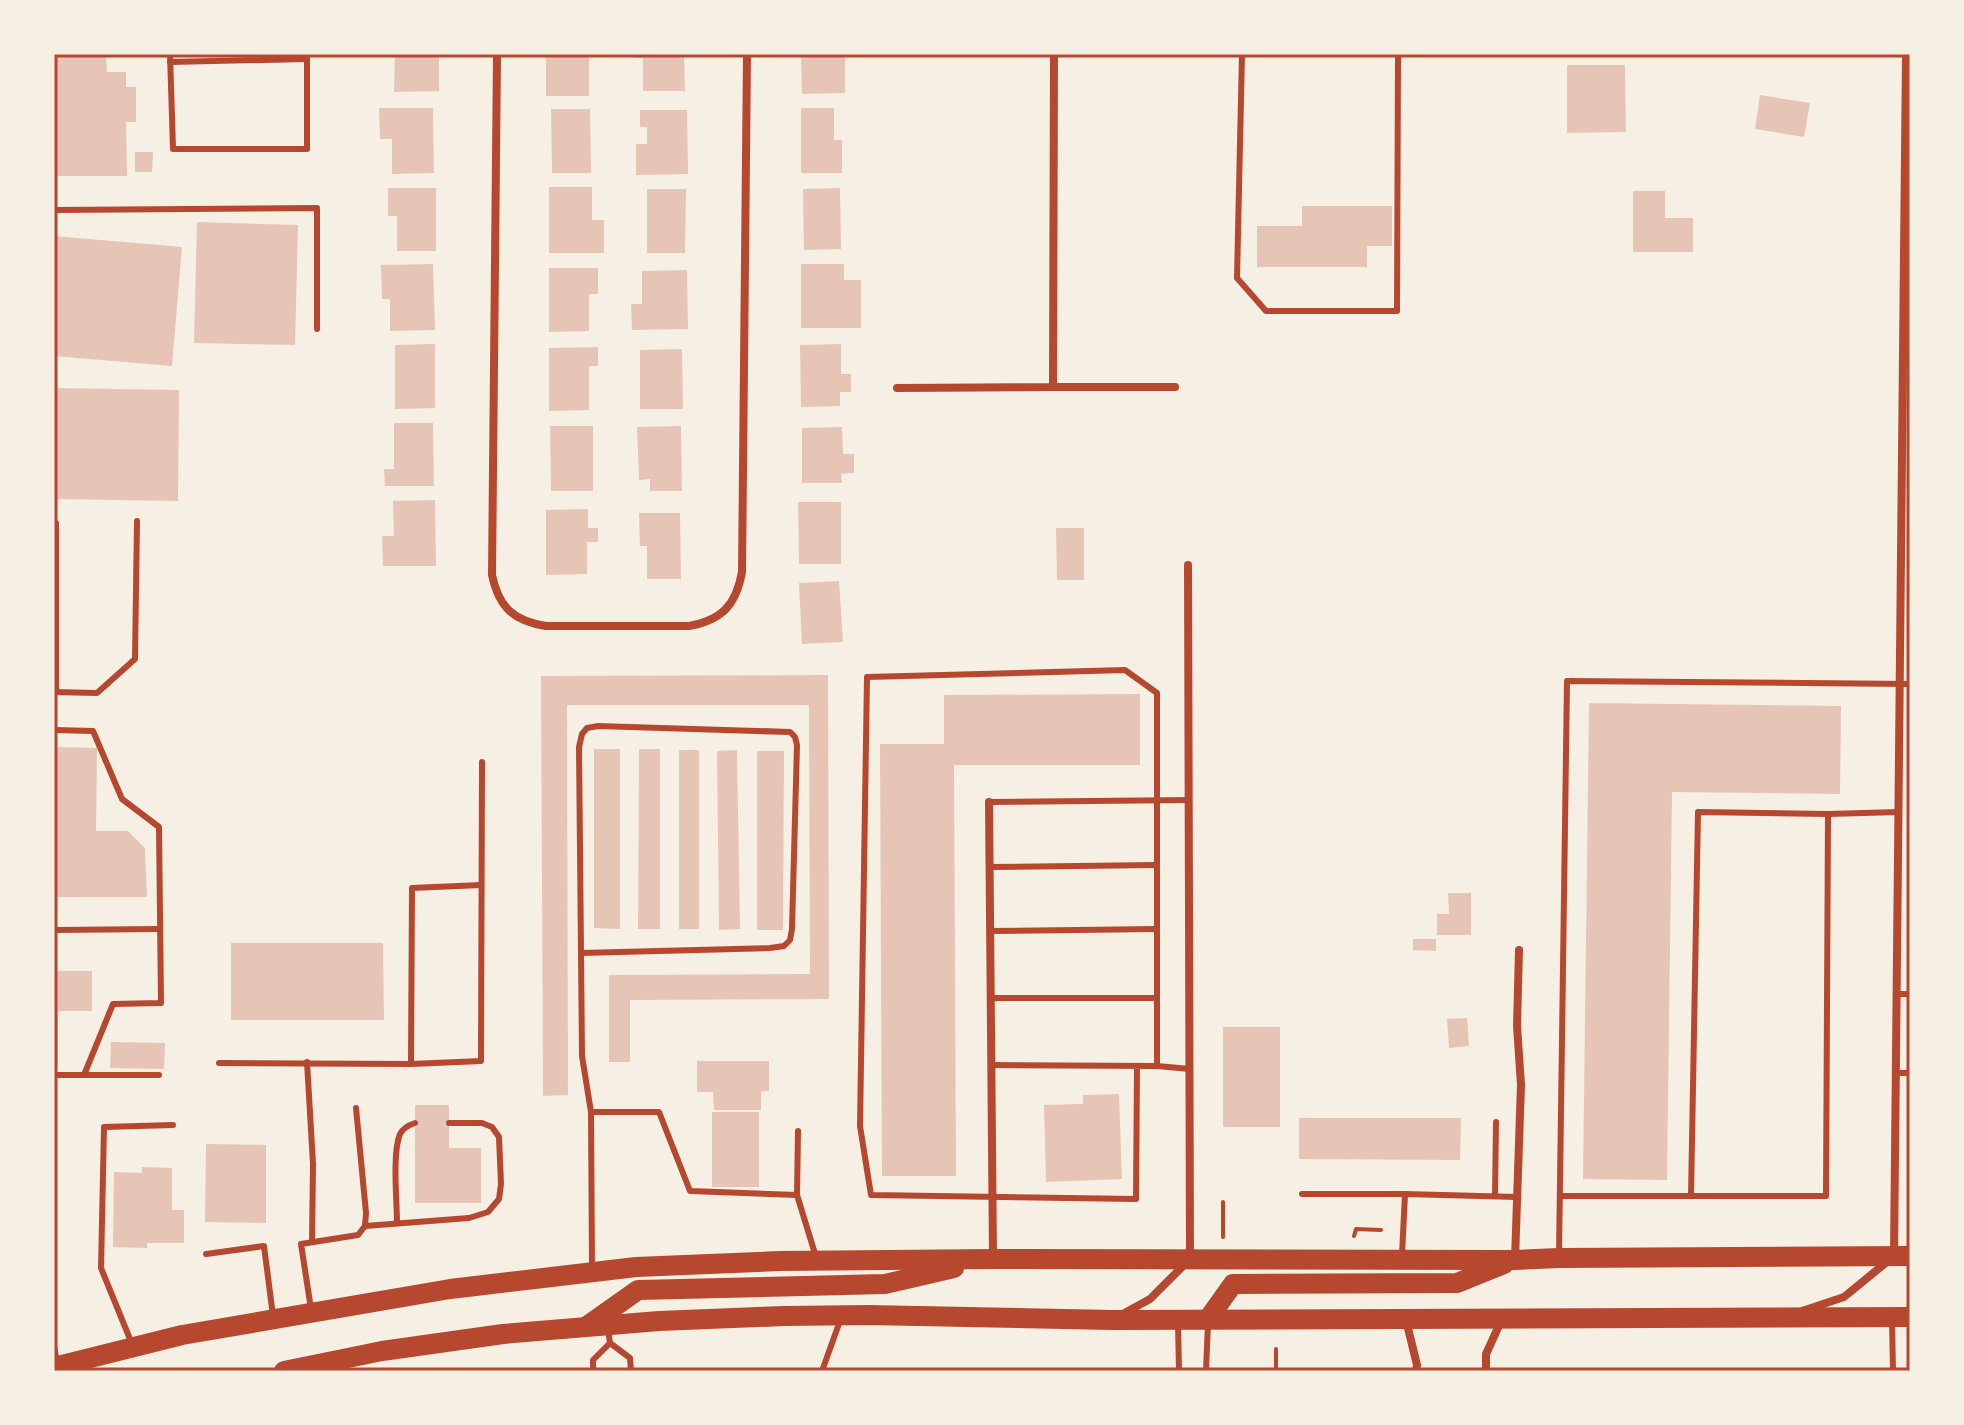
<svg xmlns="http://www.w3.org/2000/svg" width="1964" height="1425" font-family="'Exo 2',sans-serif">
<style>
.building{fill:#e6c5b7}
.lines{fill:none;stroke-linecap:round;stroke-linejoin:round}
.path{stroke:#b5482f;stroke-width:4}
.service{stroke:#b5482f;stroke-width:6}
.minor{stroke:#b5482f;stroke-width:8}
.primary{stroke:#b5482f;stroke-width:20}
.neatline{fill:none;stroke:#b5482f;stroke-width:3}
</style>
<rect width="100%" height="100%" fill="#f6efe4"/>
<g class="building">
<polygon points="54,54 123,54 123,57 106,57 107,72 126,72 126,87 136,87 136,122 126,122 127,176 54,176"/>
<polygon points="395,54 439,54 439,91 394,92"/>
<rect x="546" y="54" width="43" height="42"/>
<polygon points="634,54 684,54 685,91 643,91 643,58 634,58"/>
<polygon points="801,54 845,54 845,93 802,94"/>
<polygon points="1567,65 1625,65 1626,132 1567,133"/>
<polygon points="1760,95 1810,103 1804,137 1755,129"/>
<polygon points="379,108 433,108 434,173 392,174 392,139 380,139"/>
<polygon points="801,108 834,108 834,140 842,140 842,173 801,173"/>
<polygon points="551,109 590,109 591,173 552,173"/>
<polygon points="640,110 687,110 688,174 636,175 636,144 647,144 647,127 640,127"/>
<polygon points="135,152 153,152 152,172 135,172"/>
<polygon points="549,187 592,187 592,220 604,220 604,253 549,253"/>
<polygon points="388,188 436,188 436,251 397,251 397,216 388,216"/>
<polygon points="840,188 841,249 804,250 803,189"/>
<polygon points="647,189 686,189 685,253 647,253"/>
<polygon points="1633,191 1665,191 1665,218 1693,218 1693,252 1633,252"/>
<polygon points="1302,206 1392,206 1392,246 1367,246 1367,267 1257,267 1257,226 1302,226"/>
<polygon points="197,222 298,225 295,345 194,343"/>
<polygon points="54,236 182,247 172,366 54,356"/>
<polygon points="433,264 435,330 390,331 390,299 382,299 381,265"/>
<polygon points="801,264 844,264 844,280 861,280 861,328 801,328"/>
<polygon points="549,268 598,268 598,294 589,294 589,331 549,332"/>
<polygon points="687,270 688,329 632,330 631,304 642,304 642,271"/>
<polygon points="435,344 435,408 395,409 395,345"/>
<polygon points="841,344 841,374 851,374 851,392 840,392 840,406 801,407 800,345"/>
<polygon points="598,347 598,366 589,366 589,410 549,411 549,348"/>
<polygon points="682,349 683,409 640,409 640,350"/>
<polygon points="54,388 179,390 178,501 54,499"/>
<polygon points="394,423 433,423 434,486 385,486 384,469 394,469"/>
<polygon points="550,426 593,426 593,491 551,491"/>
<polygon points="681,426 682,491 650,491 650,479 639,480 637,427"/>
<polygon points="842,427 843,454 854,454 854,473 841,474 842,483 802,483 802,428"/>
<polygon points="435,500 436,566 383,566 382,536 394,536 393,501"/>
<polygon points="798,502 841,502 841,564 799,564"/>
<polygon points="588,509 588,528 598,528 598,542 587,542 587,574 546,575 546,510"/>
<polygon points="639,513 680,513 681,579 647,579 647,546 640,546"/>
<polygon points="1056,528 1084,528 1084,580 1057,580"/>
<polygon points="839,581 843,642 802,644 799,583"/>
<polygon points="828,675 829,999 630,1000 630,1062 609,1062 609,975 810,974 809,705 567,705 568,1095 543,1096 541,676"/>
<polygon points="1140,694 1140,765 954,765 956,1176 882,1176 880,744 944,744 944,695"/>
<polygon points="1589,703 1841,706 1840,794 1672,792 1667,1180 1583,1179"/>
<polygon points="54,747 97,748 96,831 128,831 145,848 147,897 54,897"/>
<polygon points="594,749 620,749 620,929 594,928"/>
<polygon points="639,749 660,749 660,929 638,929"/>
<rect x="679" y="750" width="20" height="179"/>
<polygon points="737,750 740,929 719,930 717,751"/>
<polygon points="757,751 784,751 783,930 757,930"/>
<polygon points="1448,893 1471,893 1471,935 1437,935 1437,914 1449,914"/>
<polygon points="1413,939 1436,939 1436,951 1413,950"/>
<polygon points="231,943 383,943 384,1020 231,1020"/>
<polygon points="54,971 92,971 92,1011 58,1011 58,1066 54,1066"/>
<polygon points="1467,1018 1469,1046 1449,1048 1447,1019"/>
<rect x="1223" y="1027" width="57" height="100"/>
<polygon points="111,1042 165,1043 164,1069 110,1068"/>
<polygon points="697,1061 769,1061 769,1091 761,1091 761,1110 714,1110 713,1092 697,1092"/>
<polygon points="1119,1094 1122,1179 1046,1182 1044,1105 1083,1104 1083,1095"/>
<polygon points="415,1105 449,1105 449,1148 481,1148 481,1203 415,1203"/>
<rect x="712" y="1112" width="47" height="75"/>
<polygon points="1299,1118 1461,1118 1460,1160 1299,1159"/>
<polygon points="206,1144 266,1145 266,1223 205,1222"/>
<polygon points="142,1167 172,1168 172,1210 184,1210 184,1243 147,1243 147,1248 113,1247 114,1172 142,1173"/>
</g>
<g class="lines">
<g class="path">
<polyline points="1354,1236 1356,1229 1381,1230"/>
<polyline points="1223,1237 1223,1202"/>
<polyline points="1276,1349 1276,1371"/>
</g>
<g class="service">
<polyline points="170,54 173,149 307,149 307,54"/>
<polyline points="1242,54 1237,278 1266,311 1397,311 1398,54"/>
<polyline points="170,62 307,59"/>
<polyline points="54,210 317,208 317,329"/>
<polyline points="54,522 56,523 56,692"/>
<polyline points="54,692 97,693 135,659 137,521"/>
<polyline points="54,730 93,731 122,799 159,827 161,1003 113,1004 84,1075 54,1075"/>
<polyline points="989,802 1189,800"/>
<polyline points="990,867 1156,865"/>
<polyline points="54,930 160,929"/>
<polyline points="991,931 1156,929"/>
<polyline points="581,953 770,948 784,946 790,940 792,929 797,745 795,737 790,732 598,726 587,728 582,734 579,747 582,1056 591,1112"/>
<polyline points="1897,994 1910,994"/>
<polyline points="992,998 1156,998"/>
<polyline points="307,1062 313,1164 312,1242"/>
<polyline points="219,1063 411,1064 481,1061 482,762"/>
<polyline points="411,1064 412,888 481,885"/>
<polyline points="992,1065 1157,1066 1157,693 1125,670 867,677 860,1126 871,1195 1136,1199 1137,1066"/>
<polyline points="1157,1066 1190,1069"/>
<polyline points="1896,1073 1910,1073"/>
<polyline points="84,1075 159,1075"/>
<polyline points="1302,1194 1405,1194"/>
<polyline points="797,1195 798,1131"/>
<polyline points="1495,1196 1496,1122"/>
<polyline points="1560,1196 1826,1196 1828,814"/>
<polyline points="1691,1196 1698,812 1828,814 1899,812"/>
<path d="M397,1223C397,1202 392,1153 400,1134C403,1128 409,1125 415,1123"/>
<polyline points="365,1226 469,1218 488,1212 499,1199 501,1184 499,1137 492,1127 482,1123 449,1123"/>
<polyline points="206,1254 264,1246 273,1316"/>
<polyline points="1559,1254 1567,681 1910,684"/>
<polyline points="1402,1255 1405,1194 1517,1197"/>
<polyline points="592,1267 591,1112 659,1112 690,1191 797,1195 816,1257"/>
<polyline points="311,1309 301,1244 358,1235 365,1226 366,1213 356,1108"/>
<polyline points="1892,1321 1893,1371"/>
<polyline points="1178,1323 1179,1371"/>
<polyline points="608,1329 610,1343 630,1358 631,1371"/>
<polyline points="132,1344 101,1268 104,1127 173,1125"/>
<polyline points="54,1346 57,1363"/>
<polyline points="593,1371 593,1360 610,1343"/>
<polyline points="822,1371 841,1318"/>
<polyline points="1206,1371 1208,1323"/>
</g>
<g class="minor">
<path d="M497,54L492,575C499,608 514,621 546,626H689C722,620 736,605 742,572L747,54"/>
<polyline points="1053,387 1175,387"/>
<polyline points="897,388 1053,387 1054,54"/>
<polyline points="989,802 993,1258"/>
<polyline points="1515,1259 1521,1085 1517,1026 1519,950"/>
<polyline points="1802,1311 1844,1297 1894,1256 1906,54"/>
<polyline points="1121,1315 1150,1299 1190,1259 1188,565"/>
<polyline points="1406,1320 1417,1365 1416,1371"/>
<polyline points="1486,1371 1486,1354 1502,1319"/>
</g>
<g class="primary">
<polyline points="1208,1319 1233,1284 1457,1283 1504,1264"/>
<polyline points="587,1326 638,1290 885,1284 954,1268"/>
<polyline points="54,1367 182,1335 450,1289 636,1267 780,1261 993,1259 1515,1260 1559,1258 1910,1256"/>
<polyline points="284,1371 382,1351 503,1334 659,1321 784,1316 868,1315 1113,1320 1910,1317"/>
</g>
</g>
<rect width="1964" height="1425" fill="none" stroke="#f6efe4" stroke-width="112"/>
<rect x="56" y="56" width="1852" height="1313" class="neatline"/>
</svg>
